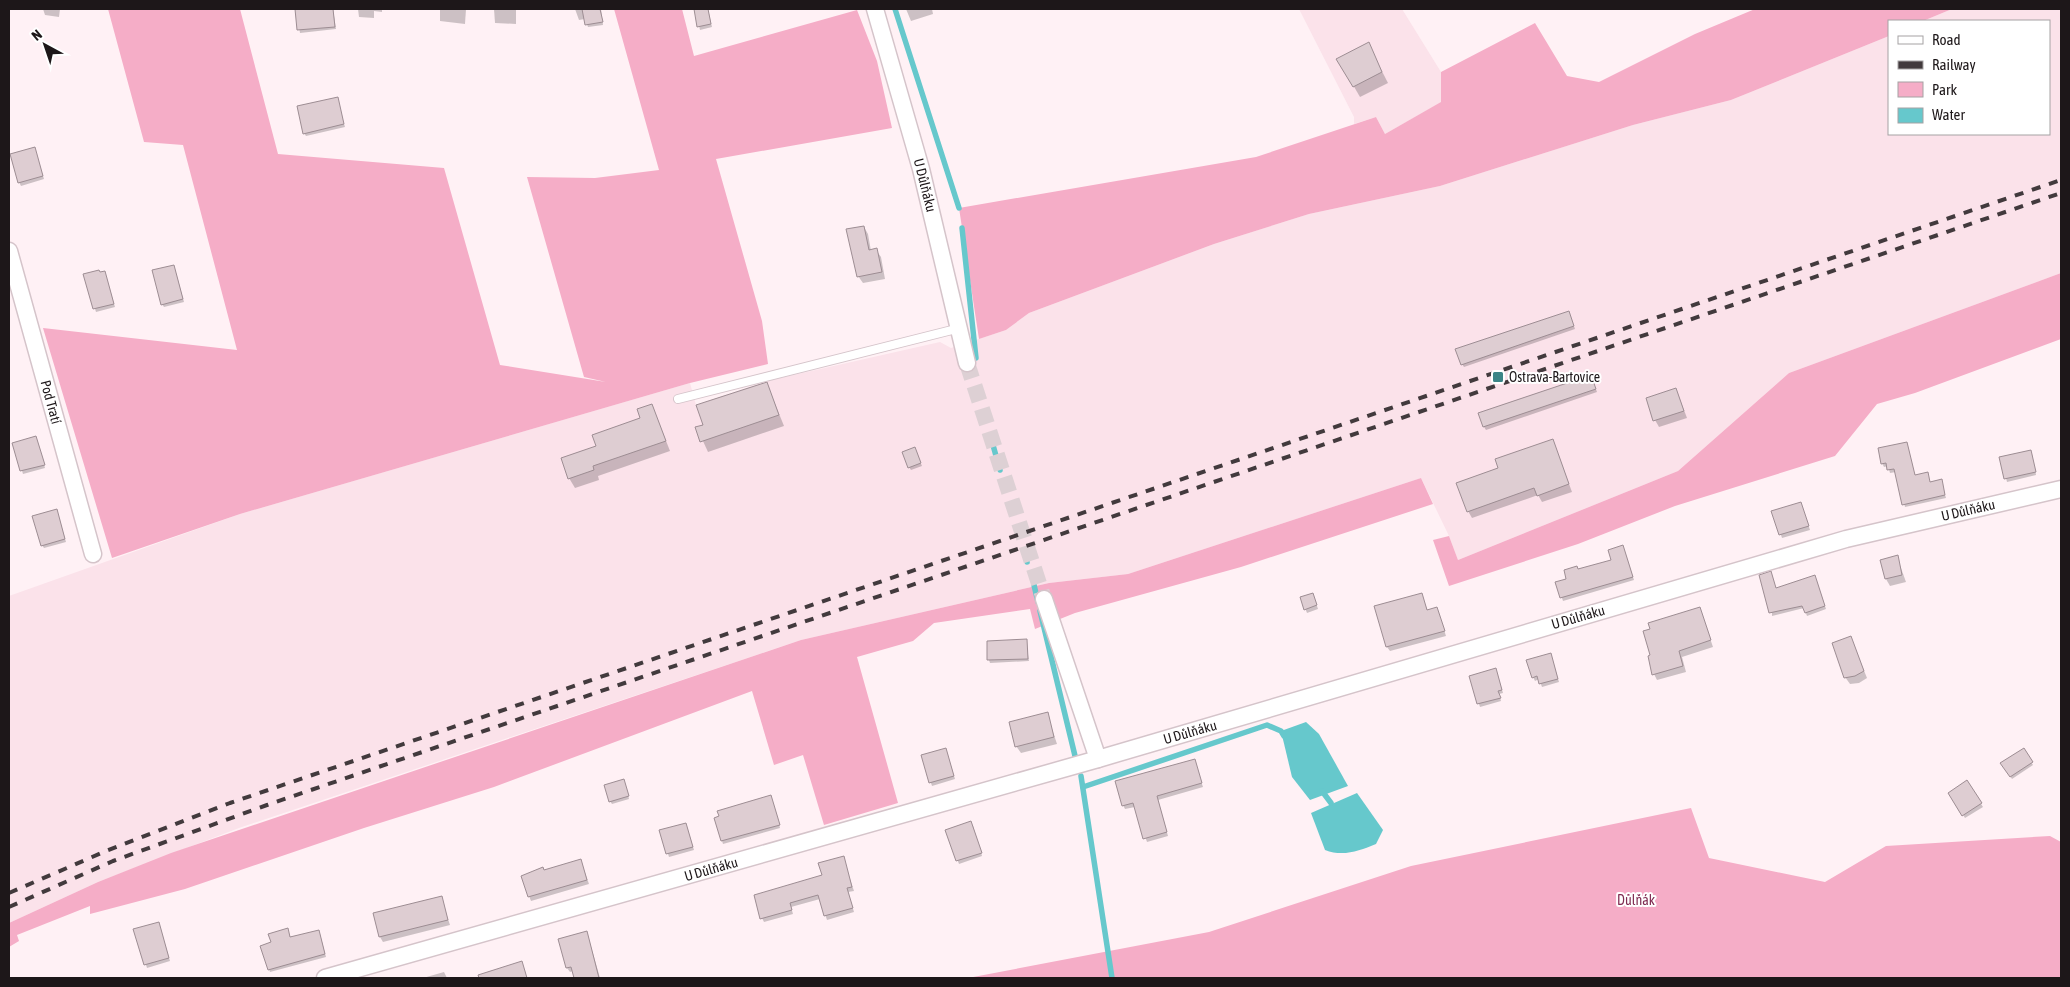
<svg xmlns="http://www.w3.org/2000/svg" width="2070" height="987" font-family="'Asap Condensed',sans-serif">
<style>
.built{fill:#fbe2ea}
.green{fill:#f5adc7}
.water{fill:#66c8cc}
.shadow{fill:#0003}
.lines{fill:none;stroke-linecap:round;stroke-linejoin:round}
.stream{stroke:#66c8cc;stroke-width:5.5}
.building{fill:#decdd2;stroke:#9d8d93}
.minor-tunnel{stroke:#ddd0d4;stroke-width:16;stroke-dasharray:16 8;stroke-linecap:butt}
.service-casing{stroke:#d5c4ca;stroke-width:10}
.minor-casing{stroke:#d5c4ca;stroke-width:19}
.service{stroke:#fff;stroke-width:8}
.minor{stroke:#fff;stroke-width:16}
.rail{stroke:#423a3d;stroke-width:4;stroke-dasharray:9 9;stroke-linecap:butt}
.poi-dot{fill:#3c8587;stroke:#fff;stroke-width:2}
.labels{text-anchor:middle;stroke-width:4;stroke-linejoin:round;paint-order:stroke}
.street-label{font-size:14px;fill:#1d1719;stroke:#fff}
.poi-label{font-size:14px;fill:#1d1719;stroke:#fff;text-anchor:start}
.park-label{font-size:14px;fill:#802c52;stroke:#fff}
</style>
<rect width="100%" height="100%" fill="#fff1f5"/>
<g class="built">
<polygon points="1299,9 1402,9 1441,72 1442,102 1385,134 1376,117 1354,124 1354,117"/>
<polygon points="1952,9 2061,9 2061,273 1789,373 1678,471 1458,560 1449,536 1421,478 1128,574 1049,583 801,640 239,828 98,882 9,923 9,596 240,514 690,383 696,405 767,381 940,342 951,348 1006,330 1029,313 1214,244 1309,214 1440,186 1633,125 1731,100 1889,36 1889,134 2049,134 2049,21 1923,21"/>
</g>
<g class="green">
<polygon points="108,9 240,9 278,154 444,168 500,365 606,382 584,377 527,177 595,178 659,170 614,9 682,9 694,56 857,10 877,61 892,128 716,159 762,321 768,364 690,383 240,514 112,558 43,328 237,350 183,145 144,142"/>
<polygon points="1755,9 1952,9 1923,21 1889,21 1889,36 1731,100 1633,125 1440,186 1309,214 1214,244 1029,313 1006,330 979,339 959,208 1256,157 1376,117 1385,134 1441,102 1441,72 1535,23 1567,76 1599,82 1695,34"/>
<polygon points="2061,273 2061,339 1915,393 1877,404 1835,456 1675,506 1578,544 1449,586 1433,540 1449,536 1458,560 1678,471 1789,373"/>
<polygon points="1421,478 1433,504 1241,567 1075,613 1035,629 1030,609 934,623 913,641 857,657 898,803 824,825 803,755 774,765 752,691 494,787 364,828 185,889 90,914 90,906 17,935 19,941 9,947 9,923 98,882 171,853 801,640 1049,583 1128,574"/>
<polygon points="1691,808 1709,858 1825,882 1886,846 2050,836 2061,842 2061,978 968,978 1209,932 1411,866"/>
</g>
<g class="water">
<polygon points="1306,722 1319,734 1348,786 1310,800 1292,777 1281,731"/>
<path d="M1357,793L1383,830L1376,844C1359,851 1343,857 1325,850L1311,813Z"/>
</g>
<g class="shadow">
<polygon points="43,9 60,9 59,17 45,15"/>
<polygon points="296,9 333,9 336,29 300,33"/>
<polygon points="358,9 382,9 382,12 374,11 374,18 359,17"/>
<polygon points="440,9 466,9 465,24 440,21"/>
<polygon points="494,9 516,9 516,24 495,23"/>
<polygon points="575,9 601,9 603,25 588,27 585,19 579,20"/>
<polygon points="695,9 708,9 712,27 700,30"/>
<polygon points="906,9 932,9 933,14 911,21"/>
<polygon points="1368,44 1388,83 1360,97 1338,59"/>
<polygon points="337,99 345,127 306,136 304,133"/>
<polygon points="34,148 44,179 21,186 19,182"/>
<polygon points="864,227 868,234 871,251 876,250 881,257 885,279 863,283 858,276"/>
<polygon points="175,269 184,302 164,307 162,304"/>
<polygon points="85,275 106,276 115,307 96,312"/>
<polygon points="1570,315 1575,329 1464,367 1462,364"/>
<polygon points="1591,376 1597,392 1486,430 1484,427 1480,414"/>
<polygon points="767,384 784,426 708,452 697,428"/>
<polygon points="1676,389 1687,418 1659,427 1655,420"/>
<polygon points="652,405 670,451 598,476 599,480 575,488 569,478 597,447 642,419"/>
<polygon points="36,438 45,468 23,474 14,444"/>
<polygon points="1553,440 1572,492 1542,502 1538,495 1472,518 1468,511"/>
<polygon points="1907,443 1915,476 1927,474 1930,483 1941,481 1946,498 1905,507 1896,472 1890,473 1888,466 1884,467 1882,463"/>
<polygon points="916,452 922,466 911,470 909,467"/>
<polygon points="2032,454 2036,475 2007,482 2001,458"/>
<polygon points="1801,503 1810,530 1782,538 1773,511"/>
<polygon points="58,514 66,542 44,548 42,545"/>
<polygon points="1624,550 1634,580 1563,601 1557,583 1568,580 1579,571 1613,561"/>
<polygon points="1897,557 1906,582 1890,586 1886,579"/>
<polygon points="1771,573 1776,589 1816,579 1826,609 1807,616 1804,608 1772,616"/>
<polygon points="1421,594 1428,611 1437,608 1446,636 1390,651 1387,647"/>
<polygon points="1314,597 1318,609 1307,613 1301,598"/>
<polygon points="1700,609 1713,647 1682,657 1686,672 1657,680 1654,674 1652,656"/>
<polygon points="1851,638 1867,678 1859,683 1850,684 1845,677"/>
<polygon points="1026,641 1029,661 990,663 989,660"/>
<polygon points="1552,658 1559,682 1542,687 1539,679 1535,681 1533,677"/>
<polygon points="1497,673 1503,693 1499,694 1501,701 1480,707 1470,677"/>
<polygon points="1047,714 1057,744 1021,753 1016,746"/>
<polygon points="946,749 955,779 932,786 922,756"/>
<polygon points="2023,750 2033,765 2012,779 2002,763"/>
<polygon points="1194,760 1203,787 1158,800 1168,836 1147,842 1135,807 1125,809 1123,805"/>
<polygon points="1967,782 1983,807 1965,818 1950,793"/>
<polygon points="625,784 629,799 612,804 610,801"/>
<polygon points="771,797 780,828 723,844 715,818"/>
<polygon points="973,826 982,856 959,864 947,831"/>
<polygon points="687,827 694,850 669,857 661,831"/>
<polygon points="843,858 854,891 848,892 854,912 827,920 820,899 791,907 793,914 764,922 762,918 823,876"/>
<polygon points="581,861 589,884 531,901 529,896"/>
<polygon points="441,898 450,925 383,942 380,937"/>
<polygon points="160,927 170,961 147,968 135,930"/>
<polygon points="586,932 588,936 600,978 575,978 573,971 570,972 567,968"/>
<polygon points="289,933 290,938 320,934 326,957 270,972 269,969 272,943"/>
<polygon points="444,972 447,978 423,978"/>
</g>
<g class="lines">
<g class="stream">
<polyline points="895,9 959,208"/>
<polyline points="962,228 976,358"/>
<polyline points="991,438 1000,470"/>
<polyline points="1026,559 1027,562"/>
<polyline points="1034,585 1038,602"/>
<polyline points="1040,611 1076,760"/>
<polyline points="1081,776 1112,978"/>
<polyline points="1083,787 1267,725 1281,731 1284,736"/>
<polyline points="1322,791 1331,803"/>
</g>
</g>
<g class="building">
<polygon points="295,9 333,9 335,27 297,30"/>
<polygon points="582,9 600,9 603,22 585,25"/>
<polygon points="694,9 708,9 711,24 697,27"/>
<polygon points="1369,42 1382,72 1353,87 1336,59"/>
<polygon points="338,97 344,124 303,134 297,106"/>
<polygon points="35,147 43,176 18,183 10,154"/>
<polygon points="864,226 869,250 877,248 882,272 857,277 846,229"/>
<polygon points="174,265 183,299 161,305 152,270"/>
<polygon points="99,270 100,272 105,271 114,304 93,309 83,274"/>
<polygon points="1569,311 1574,326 1461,365 1455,349"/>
<polygon points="1591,375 1596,389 1483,427 1478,413"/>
<polygon points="767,382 779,415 700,442 695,427 703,425 696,405"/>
<polygon points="1676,388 1684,411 1653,421 1646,398"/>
<polygon points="652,404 666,441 593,466 594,470 568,479 561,458 596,446 592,435 640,418 637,409"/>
<polygon points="36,436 45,465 20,471 12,443"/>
<polygon points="1553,439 1569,484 1537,496 1534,488 1467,512 1456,483 1498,468 1495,459"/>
<polygon points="1907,442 1915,475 1928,472 1930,482 1942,479 1945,495 1902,505 1894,469 1887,470 1886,463 1881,464 1878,448"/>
<polygon points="915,447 921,463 908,468 902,452"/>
<polygon points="2031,450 2036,472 2004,479 1999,457"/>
<polygon points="1801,502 1809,526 1779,535 1771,511"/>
<polygon points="57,509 65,539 41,546 32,516"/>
<polygon points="1623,545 1633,577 1560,598 1555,582 1566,579 1564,570 1577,566 1578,569 1611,560 1608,550"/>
<polygon points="1898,555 1902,575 1885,579 1880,560"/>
<polygon points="1771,571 1776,588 1815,575 1825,606 1805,613 1802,606 1769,613 1759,575"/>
<polygon points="1313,593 1317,605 1304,610 1300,597"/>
<polygon points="1422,593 1427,610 1437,607 1445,631 1386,647 1374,606"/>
<polygon points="1700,607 1711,640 1679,651 1683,666 1652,675 1648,656 1650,655 1643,631 1650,629 1648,623"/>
<polygon points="1851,636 1864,671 1855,676 1844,678 1832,643"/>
<polygon points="1027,639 1028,659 987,660 987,641"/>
<polygon points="1551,653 1558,679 1539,684 1537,676 1532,678 1526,660"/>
<polygon points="1496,668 1502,690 1498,691 1501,698 1477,704 1469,676"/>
<polygon points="1048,712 1054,737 1015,747 1009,722"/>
<polygon points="946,748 954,776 929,783 921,755"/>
<polygon points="2024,748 2033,762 2010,777 2000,763"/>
<polygon points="1195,759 1202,783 1157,796 1167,832 1143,839 1133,803 1122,806 1115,781"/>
<polygon points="624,779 629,796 609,802 604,785"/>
<polygon points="1967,780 1982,803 1962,816 1948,793"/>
<polygon points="771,795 780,825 721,841 714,818 719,816 717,811"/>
<polygon points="971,821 982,853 956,861 945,830"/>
<polygon points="686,823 693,847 666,854 659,830"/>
<polygon points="844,856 852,887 847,888 853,908 824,916 818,895 790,903 792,910 760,919 754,895 822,875 818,863"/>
<polygon points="581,859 587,880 528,897 521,876 543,867 544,870"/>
<polygon points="442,896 448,920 379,937 373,913"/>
<polygon points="159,922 169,958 144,965 133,929"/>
<polygon points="288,928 290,937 319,930 325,954 268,970 260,946 271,942 268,934"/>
<polygon points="587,931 599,978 574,978 571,967 566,968 558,939"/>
<polygon points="522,961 527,978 479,978 478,975"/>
</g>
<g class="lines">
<polyline class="minor-tunnel" points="967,363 1044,599"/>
<defs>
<polyline id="service" points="678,399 960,328"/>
<g id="minor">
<polyline points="875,9 921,169 967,363"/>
<polyline points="9,251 93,554"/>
<polyline points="1044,599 1098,759"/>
<polyline points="325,978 1098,759 1846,539 2061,489"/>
</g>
</defs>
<use href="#service" class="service-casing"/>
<use href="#minor" class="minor-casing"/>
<use href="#service" class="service"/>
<use href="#minor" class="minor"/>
<g class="rail">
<polyline points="9,893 106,851 230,803 2061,180"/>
<polyline points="9,907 113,861 267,805 2061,193"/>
</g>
</g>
<rect class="poi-dot" x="1492" y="371" width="12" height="12" rx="2.5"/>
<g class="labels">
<g class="street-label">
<text transform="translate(925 185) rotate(76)" y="5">U Důlňáku</text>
<text transform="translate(51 402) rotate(75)" y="5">Pod Tratí</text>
<text transform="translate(1968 510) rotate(-13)" y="5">U Důlňáku</text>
<text transform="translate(1578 617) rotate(-16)" y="5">U Důlňáku</text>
<text transform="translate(1190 732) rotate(-16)" y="5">U Důlňáku</text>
<text transform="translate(711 869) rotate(-16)" y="5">U Důlňáku</text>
</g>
<g class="poi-label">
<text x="1509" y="382">Ostrava-Bartovice</text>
</g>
<g class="park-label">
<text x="1636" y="905">Důlňák</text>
</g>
</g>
<rect width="2070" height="987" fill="none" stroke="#1d1719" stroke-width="20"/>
<rect x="1888" y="20" width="162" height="115" fill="#ffffff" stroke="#a5a2a3"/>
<rect x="1898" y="36" width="25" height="8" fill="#ffffff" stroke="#a5a2a3"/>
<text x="1932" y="45" font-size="15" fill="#1d1719">Road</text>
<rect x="1898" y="61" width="25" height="8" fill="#423a3d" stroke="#a5a2a3"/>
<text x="1932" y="70" font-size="15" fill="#1d1719">Railway</text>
<rect x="1898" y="82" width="25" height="15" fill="#f5adc7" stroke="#a5a2a3"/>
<text x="1932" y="95" font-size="15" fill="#1d1719">Park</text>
<rect x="1898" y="108" width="25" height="15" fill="#66c8cc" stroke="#a5a2a3"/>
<text x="1932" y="120" font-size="15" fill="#1d1719">Water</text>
<g transform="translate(45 45) rotate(320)" stroke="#ffffff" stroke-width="4" paint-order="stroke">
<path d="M0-4L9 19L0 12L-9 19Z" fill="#1d1719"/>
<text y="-8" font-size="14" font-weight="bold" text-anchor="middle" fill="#1d1719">N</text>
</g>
</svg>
